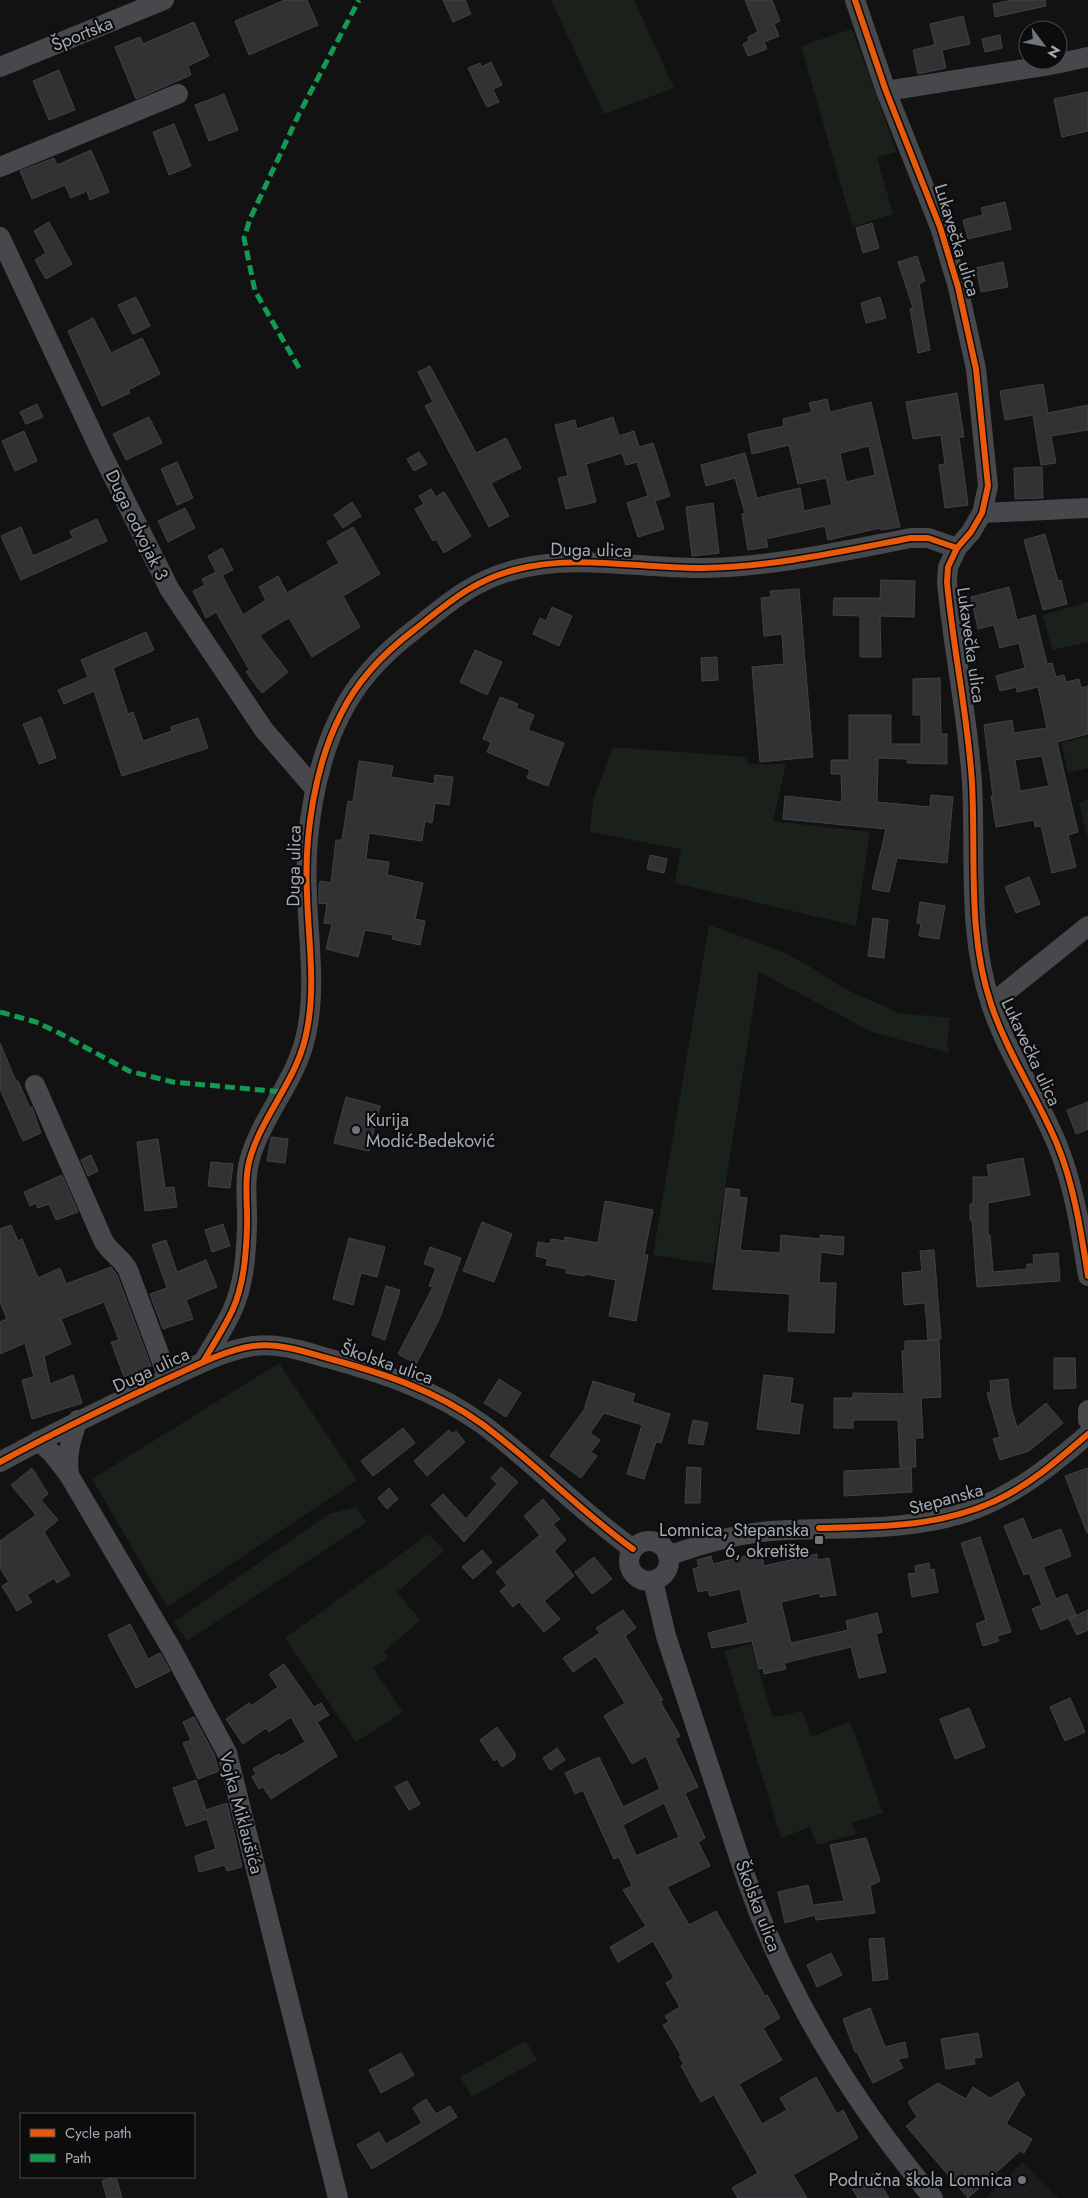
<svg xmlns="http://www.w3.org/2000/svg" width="1088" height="2198" font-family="Jost,sans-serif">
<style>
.built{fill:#1c1c1e}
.green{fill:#1a201a}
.building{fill:#323235;stroke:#404246;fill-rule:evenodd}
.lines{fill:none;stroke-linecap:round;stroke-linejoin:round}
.minor{stroke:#46484b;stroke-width:20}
.quiet{stroke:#139951;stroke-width:5;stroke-dasharray:10 5;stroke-linecap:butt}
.cycleway-casing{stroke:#0c0c0d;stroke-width:9}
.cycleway{stroke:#e8590c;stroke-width:6}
.poi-dot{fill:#70757b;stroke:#0c0c0d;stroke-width:2}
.labels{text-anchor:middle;stroke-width:4.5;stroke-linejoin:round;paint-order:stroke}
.street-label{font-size:18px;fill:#a2aab4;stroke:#0c0c0d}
.poi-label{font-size:18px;fill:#a2aab4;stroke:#0c0c0d;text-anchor:end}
</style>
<rect width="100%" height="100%" fill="#121212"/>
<polygon class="built" points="1023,2162 1058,2198 986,2198"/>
<g class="green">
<polygon points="551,0 634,0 674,88 604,114"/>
<polygon points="852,29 897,152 877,157 893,214 853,227 801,46"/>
<polygon points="1088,602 1088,642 1052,650 1043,615"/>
<polygon points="1088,737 1088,768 1068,773 1061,743"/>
<polygon points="613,747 747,757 748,764 786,764 773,821 870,832 856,926 675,883 681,849 590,832 593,800"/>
<polygon points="1088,799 1088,840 1079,802"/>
<polygon points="709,925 781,951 804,963 845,989 899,1013 950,1018 947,1042 949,1053 872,1032 759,972 713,1264 653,1255"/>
<polygon points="279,1363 357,1480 167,1607 92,1479"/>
<polygon points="356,1507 367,1522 187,1641 174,1622 329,1514"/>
<polygon points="429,1534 444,1551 397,1592 420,1620 384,1652 388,1658 373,1668 403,1712 356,1742 285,1638"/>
<polygon points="751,1644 773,1717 803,1711 811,1737 850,1721 883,1813 852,1823 856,1834 817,1845 810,1827 781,1838 724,1651"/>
<polygon points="526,2041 537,2060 472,2097 460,2077"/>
</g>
<g class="building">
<polygon points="285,0 307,0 318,25 249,55 235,21"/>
<polygon points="443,0 465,0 471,14 453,22"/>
<polygon points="745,0 772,0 780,21 774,24 779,36 764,42 767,49 748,56 743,44 749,41 748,37 758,32"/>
<polygon points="1013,0 1045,0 1046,6 995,17 993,4"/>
<polygon points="963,16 970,44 942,50 946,68 918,74 913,50 935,45 930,24"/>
<polygon points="194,22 209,56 188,66 191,75 136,99 115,47 140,37 143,44"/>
<polygon points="1000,35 1002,48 985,52 982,39"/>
<polygon points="491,62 502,85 493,89 499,102 487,107 468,68 480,63 482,67"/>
<polygon points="59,70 75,110 49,120 33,81"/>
<polygon points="1088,92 1088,131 1062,137 1054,99"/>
<polygon points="224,94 238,130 209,141 195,105"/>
<polygon points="174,124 191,166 169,175 153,132"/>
<polygon points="91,150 109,192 90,200 87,191 71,198 65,185 32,199 20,171 54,158 57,165"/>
<polygon points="1005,202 1011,229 968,239 963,220 983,215 981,208"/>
<polygon points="49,222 72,264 46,279 35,260 46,253 34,231"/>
<polygon points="872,223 879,248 863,253 856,228"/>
<polygon points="917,256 925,281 919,284 930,350 918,353 910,309 913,308 898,262"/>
<polygon points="1003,262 1008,287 981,292 976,268"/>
<polygon points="136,297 150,326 133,334 118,305"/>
<polygon points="880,297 886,318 866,323 861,303"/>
<polygon points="93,318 111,353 142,338 160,374 128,390 130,393 102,406 68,331"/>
<polygon points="430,366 476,453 506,438 521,468 491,483 509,516 489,527 425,406 433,402 418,372"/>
<polygon points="1043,384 1048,413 1088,405 1088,430 1051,436 1056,463 1041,465 1033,415 1005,420 1000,391"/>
<polygon points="957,393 964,437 959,437 968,505 945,508 939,465 945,464 941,435 913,439 906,402"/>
<path d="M827,399L830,412L871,402L900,527L881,530L880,528L828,540L825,526L766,539L768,547L748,550L742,514L745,513L735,478L706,486L701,465L745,453L757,498L800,488L804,511L832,505L826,478L798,484L789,445L752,454L748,434L784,426L783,419L812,412L809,403ZM869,446L875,475L846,482L840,453Z"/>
<polygon points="37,404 43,417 26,424 20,412"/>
<polygon points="149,417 162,443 126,460 113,434"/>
<polygon points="613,417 619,436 634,431 639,447 653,443 670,496 655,501 664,529 638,537 627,503 648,496 637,462 626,465 622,453 586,464 596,502 566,509 558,478 568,476 555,425 575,420 577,429"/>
<polygon points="24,431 37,461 15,471 2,441"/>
<polygon points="419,452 427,464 414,471 407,459"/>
<polygon points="177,462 193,498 177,505 161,469"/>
<polygon points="1042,467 1043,498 1015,499 1014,468"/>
<polygon points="431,489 436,497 444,492 471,536 444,553 436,539 433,541 415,509 424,504 419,496"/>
<polygon points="352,502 361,516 343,528 334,515"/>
<polygon points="713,503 719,553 692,556 686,507"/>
<polygon points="185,508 195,528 168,542 158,521"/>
<polygon points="97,519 107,541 21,580 1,536 21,527 33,556 73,538 70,531"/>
<polygon points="353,527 380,574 343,596 360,627 312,657 289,618 265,632 260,636 288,672 262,693 246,672 249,669 216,612 206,618 193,591 205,585 202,579 216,572 208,556 222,548 233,570 222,575 243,615 266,600 259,587 278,576 287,593 339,563 327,542"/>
<polygon points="1045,534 1058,581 1061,580 1067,604 1043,610 1024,540"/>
<polygon points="881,580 915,581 914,617 880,616 881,657 860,657 860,616 833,615 834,598 880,598"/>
<path d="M1009,587L1017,620L1035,615L1047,664L1052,663L1056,677L1064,675L1066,682L1079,679L1081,688L1088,686V734L1057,742L1078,832L1068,835L1076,867L1052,873L1041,826L1035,827L1034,820L996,827L991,796H993L984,725L1012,720L1014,733L1047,728L1038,687L1017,692L1016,687L1000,691L996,676L1025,668L1019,643L1000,648L994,625L978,629L971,597ZM1042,756L1049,786L1020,791L1015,760Z"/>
<polygon points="799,589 813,757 760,762 752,667 784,664 782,634 764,636 761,598 771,597 770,591"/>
<polygon points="552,607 572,616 559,646 533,634 540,618 546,621"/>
<polygon points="146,632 154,650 113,668 128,714 133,712 143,741 172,731 171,727 198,718 208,748 122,776 94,691 64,704 58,690 88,677 81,660"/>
<polygon points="475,650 502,662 487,695 460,682"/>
<polygon points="717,657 718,680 702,681 701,658"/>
<polygon points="940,678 941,734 947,734 947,764 907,763 907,759 878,758 877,802 930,807 931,795 953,797 947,863 897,858 889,892 872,889 886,829 783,819 785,796 842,802 841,774 831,774 831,760 849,760 849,715 891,715 891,744 921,744 921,715 913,715 913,679"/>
<polygon points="500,697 518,704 516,708 534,715 528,730 564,743 548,786 527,778 530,770 487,752 491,742 483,739"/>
<polygon points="41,717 56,758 39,764 23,724"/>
<polygon points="359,761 393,766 391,777 434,784 435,775 453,777 449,805 435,803 432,823 425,821 422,841 369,833 366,859 389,862 387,875 423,883 415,919 425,921 420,945 392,939 393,935 365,930 358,957 326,949 332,924 324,923 327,904 319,903 319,888 320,881 331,883 336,840 342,840 348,801 353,802"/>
<polygon points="650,855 667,859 664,873 647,869"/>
<polygon points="1029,877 1040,904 1016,913 1005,887"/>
<polygon points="920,902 945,906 939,939 919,936 921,924 917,923"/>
<polygon points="873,918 888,920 884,958 868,956"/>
<polygon points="0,1043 16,1081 18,1081 30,1108 32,1107 41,1133 23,1141 0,1089"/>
<polygon points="346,1097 380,1106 369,1151 334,1143"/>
<polygon points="1088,1102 1088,1129 1076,1134 1067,1110"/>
<polygon points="271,1137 288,1139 285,1163 267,1161"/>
<polygon points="158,1139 165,1188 174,1187 177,1207 145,1211 137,1142"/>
<polygon points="91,1155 98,1171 88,1176 81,1160"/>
<polygon points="1023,1158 1030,1195 988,1203 988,1235 990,1235 993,1272 1027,1269 1027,1264 1034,1264 1033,1255 1058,1253 1060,1281 977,1287 972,1220 970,1220 970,1204 973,1204 973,1177 989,1177 987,1165"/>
<polygon points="211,1162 233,1164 230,1188 208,1186"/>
<polygon points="62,1175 78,1212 56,1220 49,1204 38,1208 36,1203 30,1206 24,1192"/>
<polygon points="726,1188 740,1190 739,1197 747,1198 740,1250 780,1253 781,1235 820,1239 820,1235 844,1237 843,1255 821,1252 819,1283 836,1283 834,1333 788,1331 790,1294 713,1289"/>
<polygon points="605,1201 653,1210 644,1255 648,1255 636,1321 609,1316 616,1280 585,1274 585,1276 566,1273 567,1269 546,1265 548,1259 536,1256 538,1242 550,1244 551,1239 565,1241 565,1237 598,1243"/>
<polygon points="482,1222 512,1234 494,1282 463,1271"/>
<polygon points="223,1224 230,1246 212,1252 205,1230"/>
<polygon points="11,1225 18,1241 22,1239 38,1278 60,1268 66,1284 111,1267 117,1275 151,1366 124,1377 111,1342 119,1340 104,1302 61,1319 71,1344 44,1356 50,1384 73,1375 82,1403 32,1419 22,1380 34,1377 25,1343 0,1354 0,1322 7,1319 0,1302 0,1229"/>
<polygon points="349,1238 385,1247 377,1277 361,1273 353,1305 333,1299"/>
<polygon points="166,1240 177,1272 206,1260 217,1287 186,1300 193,1319 163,1329 150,1294 167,1288 152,1245"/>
<polygon points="430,1247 461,1258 439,1320 416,1364 398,1354 433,1287 429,1286 436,1268 424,1264"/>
<polygon points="934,1250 941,1339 928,1340 925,1303 904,1305 902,1273 922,1271 920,1251"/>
<polygon points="386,1286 400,1290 385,1340 372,1335"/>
<polygon points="939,1340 941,1397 921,1398 923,1438 915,1438 916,1467 900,1467 898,1420 853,1420 853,1428 834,1428 834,1398 853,1398 853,1393 904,1394 902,1351 905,1351 905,1341"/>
<polygon points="1054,1358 1075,1358 1076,1388 1054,1389"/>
<polygon points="764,1375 793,1378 790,1403 803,1405 799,1434 757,1429"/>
<polygon points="499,1379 521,1393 506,1417 484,1403"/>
<polygon points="1008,1379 1011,1407 1017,1427 1046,1403 1063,1423 1029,1451 1000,1460 993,1439 1000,1437 987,1393 991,1392 990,1381"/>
<polygon points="593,1381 635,1394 632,1402 670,1414 661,1443 656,1442 644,1479 627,1474 642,1425 604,1413 590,1433 600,1440 591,1452 597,1456 581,1478 550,1456 584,1410"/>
<polygon points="693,1420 708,1423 703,1445 688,1443"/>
<polygon points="403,1428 415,1443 373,1476 361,1461"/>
<polygon points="449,1430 452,1434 456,1431 465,1442 427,1476 414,1461"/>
<polygon points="501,1467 518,1482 464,1542 431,1505 443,1494 466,1519 497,1484 491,1478"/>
<polygon points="687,1467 701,1468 700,1503 685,1503"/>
<polygon points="32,1468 48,1494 41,1500 58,1520 44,1532 70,1575 57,1583 54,1578 27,1595 32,1602 17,1611 2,1586 9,1582 0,1568 0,1541 36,1515 11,1485"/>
<polygon points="911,1468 912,1492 844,1496 844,1471"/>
<polygon points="1088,1468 1088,1533 1087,1533 1065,1476"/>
<polygon points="389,1488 398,1499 387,1509 378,1498"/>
<polygon points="543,1499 560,1519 553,1524 566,1540 554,1551 574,1576 544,1601 560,1619 544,1632 519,1602 513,1607 500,1591 507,1585 496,1572 540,1535 524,1516"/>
<polygon points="1023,1518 1032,1540 1061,1529 1071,1556 1043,1567 1056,1599 1067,1594 1076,1615 1041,1630 1032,1609 1042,1605 1029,1573 1024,1575 1004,1526"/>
<polygon points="980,1537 1011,1632 997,1636 999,1641 983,1646 976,1624 986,1620 961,1543"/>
<polygon points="482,1550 492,1562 473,1579 462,1567"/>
<polygon points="761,1552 764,1566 817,1554 817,1560 829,1558 836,1595 820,1597 820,1593 781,1602 791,1643 848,1630 846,1621 877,1613 882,1632 876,1634 886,1672 859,1678 851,1647 784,1663 786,1669 764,1674 763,1668 759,1669 752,1641 712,1648 708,1633 748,1623 740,1589 710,1596 708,1590 698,1592 693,1569 699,1567 697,1560 711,1556 713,1564"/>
<polygon points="594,1557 612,1579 592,1594 575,1572"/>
<polygon points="929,1563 930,1570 934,1569 938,1592 912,1597 908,1574 916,1573 915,1566"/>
<path d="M623,1610L636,1628L625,1636L663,1700L660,1701L680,1736L675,1739L698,1787L685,1793L705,1838L698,1842L710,1866L667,1887L689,1925L716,1911L765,1996L767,1995L780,2018L763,2028L782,2060L739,2084L762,2124L787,2110L780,2098L816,2077L837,2114L843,2110L858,2138L793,2175L807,2198H738L732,2188L758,2173L714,2095L701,2102L681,2066L684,2064L679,2056L681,2055L663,2025L669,2022L665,2016L680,2007L666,1983L674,1978L653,1941L618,1962L610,1947L646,1926L623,1890L632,1886L619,1857L614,1859L583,1790L575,1794L565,1773L599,1757L623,1807L660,1789L646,1756L632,1764L604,1716L625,1703L596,1656L573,1672L563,1658L600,1633L596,1628ZM664,1803L679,1837L636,1856L623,1825Z"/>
<polygon points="1088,1610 1088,1630 1077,1635 1069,1619"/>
<polygon points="130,1624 148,1659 160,1653 170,1671 136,1688 108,1635"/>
<polygon points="284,1664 314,1707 321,1703 329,1715 317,1722 337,1756 271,1799 263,1787 259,1789 252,1777 256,1774 253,1769 279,1754 281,1756 305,1742 291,1717 269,1732 266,1728 243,1744 226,1719 249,1703 251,1706 278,1687 269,1674"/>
<polygon points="1070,1698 1085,1732 1065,1741 1050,1707"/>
<polygon points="969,1708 985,1747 955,1759 940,1719"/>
<polygon points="194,1717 214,1754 219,1771 198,1779 183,1743 191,1740 183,1722"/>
<polygon points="497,1727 515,1753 515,1758 502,1767 497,1759 494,1761 480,1740"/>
<polygon points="557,1748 565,1760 550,1770 543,1758"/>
<polygon points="196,1780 206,1810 227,1803 242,1867 227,1871 225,1865 199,1872 195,1856 216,1849 207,1819 186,1826 173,1788"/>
<polygon points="407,1781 420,1804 409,1810 395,1787"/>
<polygon points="866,1838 880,1881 870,1886 875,1913 816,1920 815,1915 785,1923 778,1892 808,1885 813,1905 844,1901 830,1845"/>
<polygon points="884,1938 888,1979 873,1981 869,1939"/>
<polygon points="831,1953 842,1975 817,1987 807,1965"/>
<polygon points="870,2008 885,2047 905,2042 908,2057 898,2059 903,2068 873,2083 857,2052 855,2052 843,2019"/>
<polygon points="978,2033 982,2057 974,2058 975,2064 946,2069 941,2039"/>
<polygon points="401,2053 414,2075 381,2093 369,2070"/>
<polygon points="1018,2082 1025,2095 1021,2098 1006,2124 1032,2139 1024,2153 1020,2151 968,2198 906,2126 917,2117 908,2102 938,2083 966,2099 973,2087 990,2098"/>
<polygon points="426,2099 436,2114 450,2106 457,2117 372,2169 357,2145 379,2132 386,2144 422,2123 413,2108"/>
<polygon points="874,2173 889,2198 858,2198 851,2187"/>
<polygon points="116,2177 122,2198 107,2198 102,2181"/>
</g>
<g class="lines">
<g class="minor">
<path d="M855,0L886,91L940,227L958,287L976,369L988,486L982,513L971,532L957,548L948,567L947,582C953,649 968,716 972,783C976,857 967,933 991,1004C1007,1053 1037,1096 1057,1144C1074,1185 1081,1232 1088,1276"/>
<polyline points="0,67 164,0"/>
<polyline points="886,91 1050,65 1088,57"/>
<polyline points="0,167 178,94"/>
<polyline points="0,237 101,452 170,590 264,730 315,789"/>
<polyline points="982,513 1088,508"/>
<polyline points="991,1004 1088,926"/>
<path d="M35,1085L103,1240C109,1252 122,1258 128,1270L168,1378"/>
<path d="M203,1362C213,1345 224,1328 232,1311C244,1285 246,1255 247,1227C248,1203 243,1179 251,1155C265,1111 299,1077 307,1030C316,985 308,938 307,893C304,836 315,764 341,714C357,681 385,652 414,630C447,604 472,581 514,570C576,553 640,569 703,568C773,567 843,551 911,538H928L957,548"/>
<polyline points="1088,1410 1088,1420"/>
<polyline points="38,1441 52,1453 69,1475 172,1650 227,1753 338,2198"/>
<path d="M0,1462C53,1433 107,1407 162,1381C192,1368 221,1351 253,1346C279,1343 303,1351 327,1358C382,1373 435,1390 482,1424C535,1463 580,1511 633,1549"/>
<path d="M69,1475C66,1455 71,1438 78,1420"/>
<circle cx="649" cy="1561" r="20"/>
<path d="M668,1556C701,1544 735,1534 771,1531C836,1526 904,1533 967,1512C1014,1496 1051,1466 1088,1434"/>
<path d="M653,1581L666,1636L746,1878C787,1996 853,2102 933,2198"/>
</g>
<g class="quiet">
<polyline points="299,368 255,291 244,238 250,219 299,114 359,0"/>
<polyline points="0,1012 36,1022 59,1033 129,1071 173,1082 283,1092"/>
</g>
<defs>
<g id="cycleway">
<path d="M855,0L886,91L940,227L958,287L976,369L988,486L982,513L971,532L957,548L948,567L947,582C953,649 968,716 972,783C976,857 967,933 991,1004C1007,1053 1037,1096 1057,1144C1074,1185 1081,1232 1088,1276"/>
<path d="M203,1362C213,1345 224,1328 232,1311C244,1285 246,1255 247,1227C248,1203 243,1179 251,1155C265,1111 299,1077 307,1030C316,985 308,938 307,893C304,836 315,764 341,714C357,681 385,652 414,630C447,604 472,581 514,570C576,553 640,569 703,568C773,567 843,551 911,538H928L957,548"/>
<path d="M0,1462C53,1433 107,1407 162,1381C192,1368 221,1351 253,1346C279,1343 303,1351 327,1358C382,1373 435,1390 482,1424C535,1463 580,1511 633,1549"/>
<path d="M819,1528C879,1527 939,1527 995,1501C1030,1485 1059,1459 1088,1434"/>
</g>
</defs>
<use href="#cycleway" class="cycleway-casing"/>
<use href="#cycleway" class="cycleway"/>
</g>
<g class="poi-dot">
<circle cx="356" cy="1130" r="5"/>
<rect x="814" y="1535" width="10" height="10" rx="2.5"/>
<circle cx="1022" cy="2180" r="5"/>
</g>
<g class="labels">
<g class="street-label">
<text transform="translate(82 34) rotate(-22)" y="6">Športska</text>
<text transform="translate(957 240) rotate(73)" y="6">Lukavečka ulica</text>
<text transform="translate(137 525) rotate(64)" y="6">Duga odvojak 3</text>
<text transform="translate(591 550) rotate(1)" y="6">Duga ulica</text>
<text transform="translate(971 645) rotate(82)" y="6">Lukavečka ulica</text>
<text transform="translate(294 866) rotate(-89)" y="6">Duga ulica</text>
<text transform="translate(1031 1052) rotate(65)" y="6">Lukavečka ulica</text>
<text transform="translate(387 1363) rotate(19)" y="6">Školska ulica</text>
<text transform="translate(151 1370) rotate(-25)" y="6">Duga ulica</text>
<text transform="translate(946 1499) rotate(-15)" y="6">Stepanska</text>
<text transform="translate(241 1813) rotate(75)" y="6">Vojka Miklaušića</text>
<text transform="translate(758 1906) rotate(69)" y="6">Školska ulica</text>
</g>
<g class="poi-label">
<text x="366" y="1126" text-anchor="start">Kurija<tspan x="366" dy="21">Modić-Bedeković</tspan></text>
<text x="809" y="1536">Lomnica, Stepanska<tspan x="809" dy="21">6, okretište</tspan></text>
<text x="1012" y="2186">Područna škola Lomnica</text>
</g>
</g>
<rect x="20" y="2113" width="175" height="65" fill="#0c0c0d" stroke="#484b50"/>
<rect x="30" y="2129" width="25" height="8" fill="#e8590c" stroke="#484b50"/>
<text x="65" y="2138" font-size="15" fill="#a2aab4">Cycle path</text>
<rect x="30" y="2154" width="25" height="8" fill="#139951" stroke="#484b50"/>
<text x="65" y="2163" font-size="15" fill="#a2aab4">Path</text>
<g transform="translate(1043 45) rotate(122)"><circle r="24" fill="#0c0c0d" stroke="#484b50"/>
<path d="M0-4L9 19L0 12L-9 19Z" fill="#70757b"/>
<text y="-8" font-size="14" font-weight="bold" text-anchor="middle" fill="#a2aab4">N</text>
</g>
</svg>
